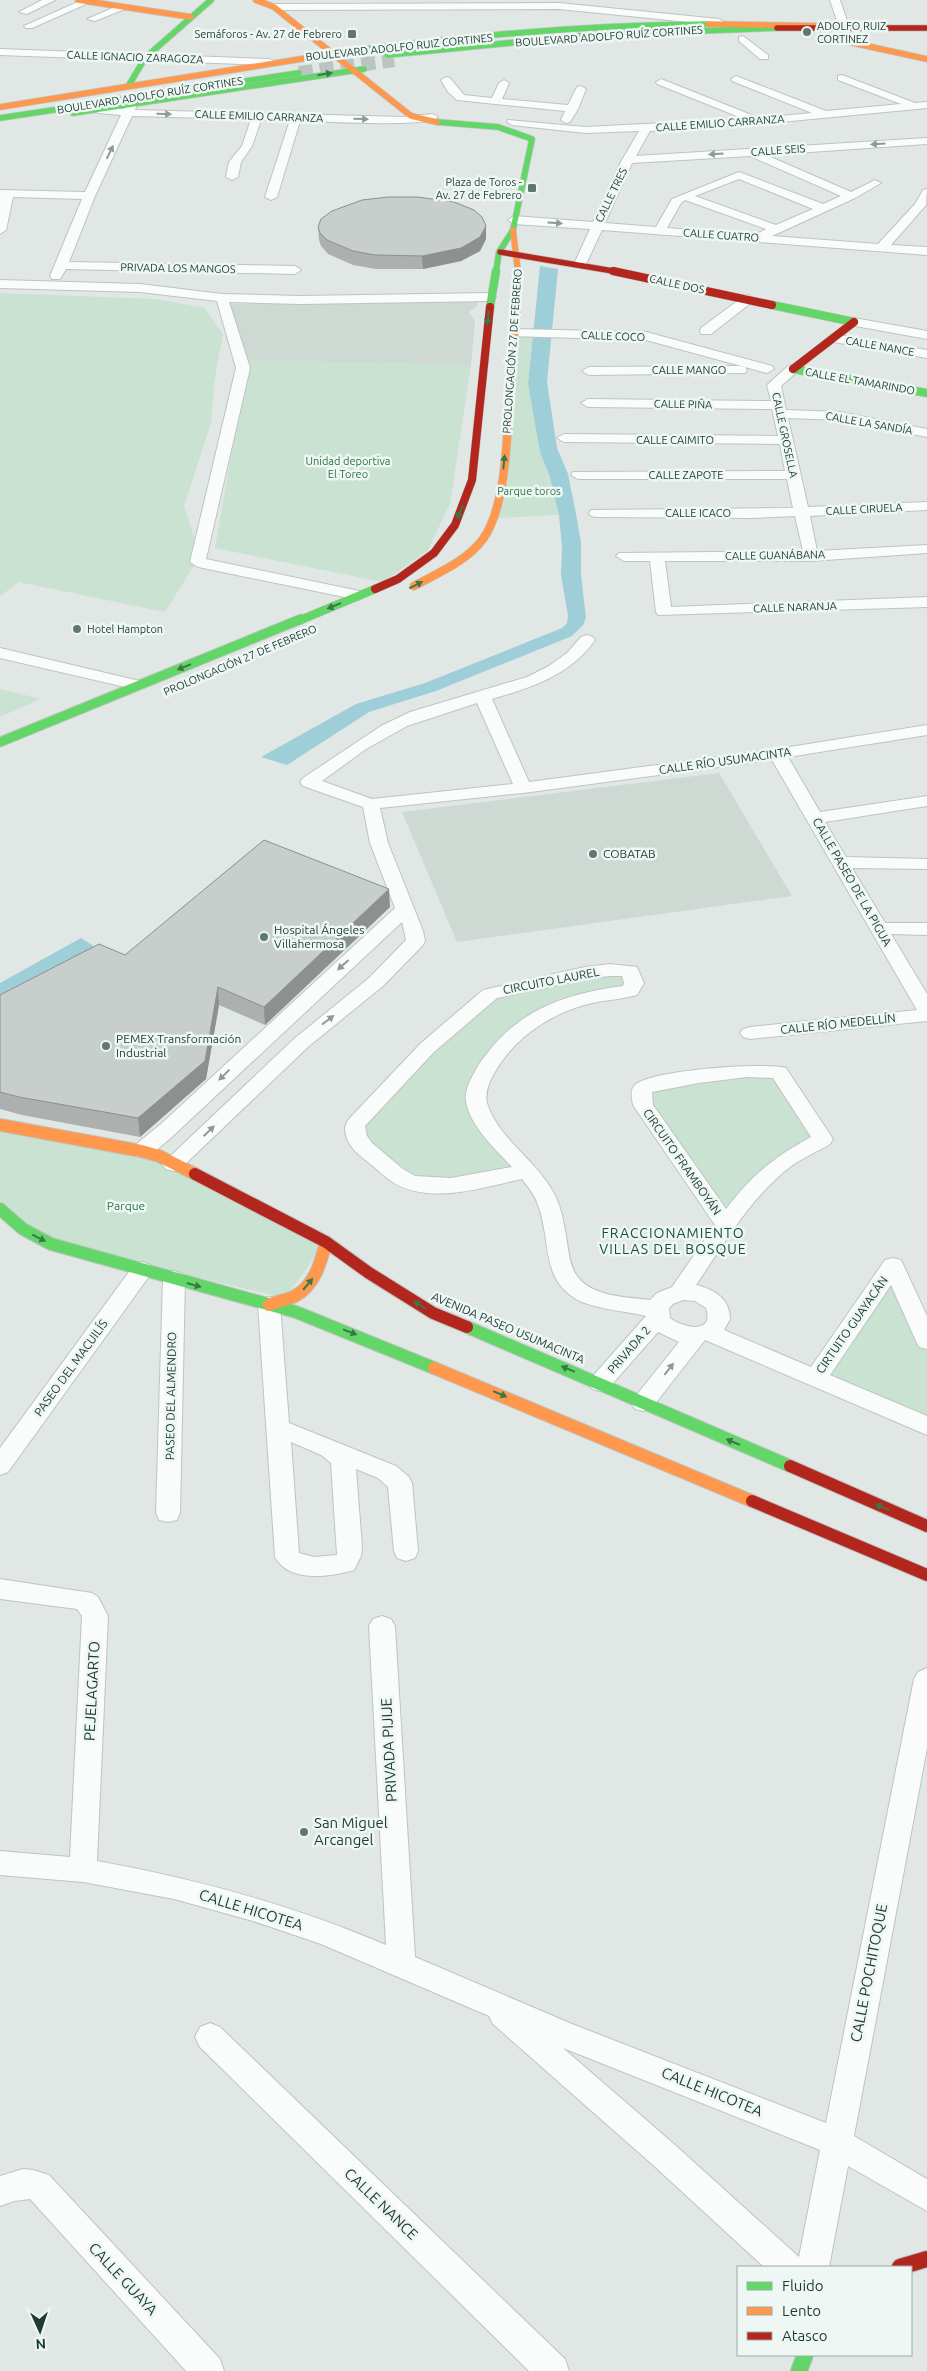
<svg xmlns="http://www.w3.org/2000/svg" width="927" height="2371" font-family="Ubuntu,sans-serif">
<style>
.built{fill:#ced9d4}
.green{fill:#c9e2d1}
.water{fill:#9eced8}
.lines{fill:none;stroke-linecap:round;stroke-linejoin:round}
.highway-tunnel{stroke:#bac4c1;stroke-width:14;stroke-dasharray:14 7;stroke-linecap:butt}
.street-casing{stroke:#bec4c1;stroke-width:2}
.fast-far4-casing{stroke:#bcc5c2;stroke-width:7}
.fast-far3-casing{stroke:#bcc5c2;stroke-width:9}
.fast-far2-casing{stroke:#bcc5c2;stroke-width:11}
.fast-far1-casing{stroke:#bcc5c2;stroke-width:14}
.fast-casing{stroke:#bcc5c2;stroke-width:18}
.slow-far2-casing{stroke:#bcc5c2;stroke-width:7}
.slow-far1-casing{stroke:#bcc5c2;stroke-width:9}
.slow-casing{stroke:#bcc5c2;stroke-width:14}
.jam-far3-casing{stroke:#bcc5c2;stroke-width:7}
.jam-far2-casing{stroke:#bcc5c2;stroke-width:9}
.jam-far1-casing{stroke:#bcc5c2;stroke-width:14}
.jam-casing{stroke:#bcc5c2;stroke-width:18}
.street{fill:#fafbfb;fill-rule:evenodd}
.fast-far4{stroke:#63d668;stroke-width:5.5}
.fast-far3{stroke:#63d668;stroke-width:8}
.fast-far2{stroke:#63d668;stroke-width:9}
.fast-far1{stroke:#63d668;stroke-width:12}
.fast{stroke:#63d668;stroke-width:16}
.slow-far2{stroke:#ff974d;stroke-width:5.5}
.slow-far1{stroke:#ff974d;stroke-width:8}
.slow{stroke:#ff974d;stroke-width:12}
.jam-far3{stroke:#b3261e;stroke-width:5.5}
.jam-far2{stroke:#b3261e;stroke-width:8}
.jam-far1{stroke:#b3261e;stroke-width:12}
.jam{stroke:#b3261e;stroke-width:16}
.wall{fill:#acb1af}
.shaded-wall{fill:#8c908f}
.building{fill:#c8cecc;stroke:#8c908f}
.oneway{fill:#3a7849}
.oneway2{fill:#8c9a98}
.poi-dot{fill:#627772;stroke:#eef7f3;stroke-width:2}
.labels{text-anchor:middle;stroke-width:5;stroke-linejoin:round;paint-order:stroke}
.far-poi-label{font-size:11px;fill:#1e3a34;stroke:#eef7f3;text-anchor:start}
.far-street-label{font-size:11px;fill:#1e3a34;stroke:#eef7f3}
.far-park-label{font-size:11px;fill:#277347;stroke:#eef7f3}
.street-label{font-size:12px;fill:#1e3a34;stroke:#eef7f3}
.poi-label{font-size:12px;fill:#1e3a34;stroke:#eef7f3;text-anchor:start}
.park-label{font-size:12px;fill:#277347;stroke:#eef7f3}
.neighbourhood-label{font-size:14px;letter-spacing:1px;fill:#1a4d42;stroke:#eef7f3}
.near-street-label{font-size:15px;fill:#1e3a34;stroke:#eef7f3}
.near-poi-label{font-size:15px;fill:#1e3a34;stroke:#eef7f3;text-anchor:start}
</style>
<rect width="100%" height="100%" fill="#e1e7e4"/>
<g class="built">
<polygon points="477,301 477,306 469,312 475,321 471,365 248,360 229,304"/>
<polygon points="719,773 792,896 457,942 402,812"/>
</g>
<g class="green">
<polygon points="0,293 155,299 205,308 223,335 214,382 211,423 184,506 200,556 165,612 19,582 0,596"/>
<polygon points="514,333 533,333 528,384 540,452 550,477 559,515 498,518"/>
<polygon points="248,360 471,365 450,504 428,550 383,582 215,548"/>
<polygon points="0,689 41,699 0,717"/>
<polygon points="630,971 630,991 581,998 509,1040 477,1104 526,1171 461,1183 406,1181 355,1125 490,994"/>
<polygon points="779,1072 823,1139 783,1162 726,1225 643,1105 652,1084"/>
<polygon points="0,1125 141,1151 326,1242 285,1298 52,1243 0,1208"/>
<polygon points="893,1265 927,1341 927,1426 816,1378"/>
</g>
<g class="water">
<polygon points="540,266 558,269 547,382 557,448 568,474 576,514 581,543 581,575 586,618 583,625 572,636 436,691 369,712 287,765 261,757 356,704 425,683 562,628 567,623 568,616 561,575 562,547 559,515 550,477 540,452 528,384"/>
<polygon points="81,938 103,952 0,1008 0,983"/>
</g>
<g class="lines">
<polyline class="highway-tunnel" points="299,73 394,60"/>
<defs>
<g id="street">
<polygon points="42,0 55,0 27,14 19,12"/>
<polygon points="82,0 93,1 32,28 26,28 24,26"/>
<polygon points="830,0 840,0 849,27 847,29 841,29 839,27"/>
<polygon points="559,3 719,19 724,22 719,25 559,9 274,10 269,7 274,4"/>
<polygon points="122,4 127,7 125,9 95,21 87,19"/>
<polygon points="743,36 768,55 768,59 760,59 739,41 739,37"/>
<polygon points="0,49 270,59 275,62 270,65 0,55"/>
<path d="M842,75L915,103L927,102V108L759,124L650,131L636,156L927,138V144L766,155L851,192L875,180L881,183L855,198L772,236L878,244L915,204L923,190L927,189L926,205L891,245L927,247V255L602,230L586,264L580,268L574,264L590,229L514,224L508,220L514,216L593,222L622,160L639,131L585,133L512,125L507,122L508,120L585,127L744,119L657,84L656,82L661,79L759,118L812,113L732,81L731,79L736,76L826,111L901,104L838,80V76ZM750,156L841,196L823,204L739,172L672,199L656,227L605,223L632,163ZM739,179L813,209L776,225L695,196ZM685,200L766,229L755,235L667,228L681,203Z"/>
<polygon points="446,77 450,78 464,95 492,98 499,83 504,80 509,83 502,99 568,105 577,87 581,86 586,89 578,109 570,122 566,123 561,120 565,111 457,100 448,92 441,80"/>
<path d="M132,101L137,104L135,110L402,117L433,114L438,117C427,128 322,121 300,121L277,197L271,200L265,197L290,120H261L252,146L241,162L238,177L232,180L226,177L229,162L242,146L251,119L132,116L95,196L69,262L295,266L301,270L295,274L66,269L60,279H52L50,276L82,199L13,197L6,230L0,234V190L85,192L121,115L98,113L93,110L98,107L124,109L128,102Z"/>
<polygon points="0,280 140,284 222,294 300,296 490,293 496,297 490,301 300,304 229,302 250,368 206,559 364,592 367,595 359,600 198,567 190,562 236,368 217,301 140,292 0,288"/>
<polygon points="748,295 754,299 752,302 711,334 701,334 700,331 701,328 744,296"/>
<polygon points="854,318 927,331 927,339 850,325 848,322 850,319"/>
<polygon points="514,329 646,332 772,366 774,369 767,373 646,340 509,336 508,333"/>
<polygon points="833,334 927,350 927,358 828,341 827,338"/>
<polygon points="793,365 800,369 781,386 786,410 840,412 927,429 927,437 840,420 788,418 808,507 927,502 927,510 810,516 817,551 927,545 927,553 811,561 665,561 671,607 927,597 927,607 658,615 656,612 650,561 624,561 616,556 619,553 803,551 795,516 750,518 596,517 591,516 589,513 591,510 793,508 787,479 578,479 571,475 573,472 785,471 780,444 564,442 557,438 564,434 778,436 772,409 588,407 581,403 588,399 771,401 767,385 788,366"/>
<polygon points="740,366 745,367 747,370 745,373 589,375 582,371 589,367"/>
<path d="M587,635L593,637L595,640C571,675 530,688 492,699L529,782L777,749L927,725V735L788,757L820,812L927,796V806L825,822L846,857L927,859V869L852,868L885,923H927V935L891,934L927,994V1021L750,1039L743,1037L740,1033L743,1029L750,1027L917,1010L772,760L523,793L380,808L388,843L423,931L425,941L423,945L383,986L309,1046L180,1169L173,1171L166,1169L162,1164L295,1038L369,978L406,940L402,922L175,1134C163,1144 150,1160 134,1156L131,1151L134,1146L161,1124L395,908L370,843L363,807L303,786L300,782L303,778L381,726L410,712L527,677L549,666L567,653L581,637ZM477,703L513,784L372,799L322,781L366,749L407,726Z"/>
<polygon points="0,648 144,682 146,685 144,688 138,690 0,658"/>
<path d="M610,964L637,967L644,983L637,995C622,999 607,1000 592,1003C554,1012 519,1034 498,1067C491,1078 483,1092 488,1106C500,1139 534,1159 552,1190C561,1205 563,1219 566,1236C568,1247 569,1263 575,1273C589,1297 626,1297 650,1300L657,1293L672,1287L715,1225L633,1105C632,1099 630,1091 634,1086C647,1070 764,1062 786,1068L833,1139L830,1144C817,1152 802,1158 790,1167C750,1198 724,1244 696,1285C713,1289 730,1298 730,1319L724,1330L811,1367L885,1260L893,1258L901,1260L927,1316V1349L919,1347L916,1341L891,1285L830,1375L927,1416V1435L705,1340L651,1409L643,1411L635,1409L631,1403L635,1397L679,1342L658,1332L608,1389L600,1391L592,1389L588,1383L592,1377L646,1316C625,1311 603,1310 582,1302C539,1282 552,1241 538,1205C535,1195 528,1187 522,1179C483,1187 432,1205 394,1183C386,1178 380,1172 373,1166C367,1161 361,1157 355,1151C348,1143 341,1131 348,1120L420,1044L483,990L585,967ZM610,976H622L624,983L623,986C561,994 513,1012 478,1066C472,1077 464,1089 466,1102C471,1127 495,1149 512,1167L451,1178L415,1176L403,1169L372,1143L367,1136L365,1126L434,1052L497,998L585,979ZM747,1077L773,1078L811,1137C773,1158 753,1174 726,1209L653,1105L652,1092L699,1083ZM683,1300L695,1301L706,1308C715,1335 683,1328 670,1318L669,1308L673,1304Z"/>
<polygon points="142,1262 150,1265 153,1270 150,1275 8,1472 0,1475 0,1448 134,1265"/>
<polygon points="174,1271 182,1274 185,1279 180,1513 177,1520 168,1522 159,1520 156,1513 163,1279 166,1274"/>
<path d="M269,1297L277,1300L280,1305L289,1423L396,1466L409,1477L412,1483L418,1551L415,1558L406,1561L397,1558L394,1551L388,1487L378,1478L356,1469L362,1547L361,1556L354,1570C330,1577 289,1583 275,1557L258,1305L261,1300ZM291,1442L321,1455L331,1463L337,1555L314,1557L299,1553Z"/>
<path d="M0,1579L92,1593L98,1597L108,1616L97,1861C197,1879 292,1905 386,1945L369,1626L373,1619L382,1616L391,1619L395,1626L415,1957L572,2024L826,2123L914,1679L918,1672L927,1668V1748L854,2136L927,2179V2211L848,2166L829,2267H764L653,2165L493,2024L489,2016L321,1944L253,1921L174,1899L83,1882L0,1875V1851L70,1857L82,1616L77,1609L0,1599ZM563,2048L820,2150L799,2257L675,2145Z"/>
<polygon points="210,2023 220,2027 565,2359 569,2371 529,2371 200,2047 195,2037 200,2027"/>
<polygon points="23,2169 33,2170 49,2175 220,2359 224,2371 186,2371 30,2199 14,2201 0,2206 0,2176"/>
</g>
<g id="fast-far4">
<path d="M351,51C470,35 588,25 708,24"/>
<polyline points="387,55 590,35 777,28"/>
<polyline points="129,85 145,58 211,0"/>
<polyline points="73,113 364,69"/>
<polyline points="0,118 299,73"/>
<polyline points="437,122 498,127 532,139 513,230 499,252 496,272"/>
</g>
<g id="fast-far3">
<polyline points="772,305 854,322"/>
<polyline points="490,307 496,271"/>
<polyline points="793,369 927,393"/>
<polyline points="298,621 375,589"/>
</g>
<polyline id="fast-far2" points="0,742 301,619"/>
<g id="fast-far1">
<polyline points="0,1209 23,1229 51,1244 296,1312 434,1368"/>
<polyline points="467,1327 790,1466"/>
</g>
<polyline id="fast" points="799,2371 805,2355"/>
<g id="slow-far2">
<polyline points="78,0 191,17"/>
<polyline points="256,0 274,7 411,116 437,122"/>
<polyline points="708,24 822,26"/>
<polyline points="821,36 927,59"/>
<polyline points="0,107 351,51"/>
<polyline points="513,230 518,272"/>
</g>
<path id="slow-far1" d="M414,586C438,573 467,561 483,539C509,503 507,419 511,374C513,340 519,305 518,271"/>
<g id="slow">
<polyline points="0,1125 141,1151 159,1156 195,1174"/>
<path d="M269,1305C277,1301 287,1300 295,1296C315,1285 321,1262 326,1242"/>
<polyline points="434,1368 752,1501"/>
</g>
<g id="jam-far3">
<polyline points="777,28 927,28"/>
<polyline points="500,252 619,272"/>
</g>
<g id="jam-far2">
<polyline points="613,271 772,305"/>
<polyline points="793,369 854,322"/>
<polyline points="375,589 398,579 434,553 455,525 472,480 490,307"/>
</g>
<g id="jam-far1">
<polyline points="195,1174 326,1242 369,1273 433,1313 467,1327"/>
<polyline points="790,1466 927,1526"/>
<polyline points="752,1501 927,1575"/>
</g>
<polyline id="jam" points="900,2267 927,2259"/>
</defs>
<use href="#street" class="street-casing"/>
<use href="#fast-far4" class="fast-far4-casing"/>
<use href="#fast-far3" class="fast-far3-casing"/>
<use href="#fast-far2" class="fast-far2-casing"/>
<use href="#fast-far1" class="fast-far1-casing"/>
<use href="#fast" class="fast-casing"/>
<use href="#slow-far2" class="slow-far2-casing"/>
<use href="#slow-far1" class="slow-far1-casing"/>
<use href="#slow" class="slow-casing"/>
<use href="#jam-far3" class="jam-far3-casing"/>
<use href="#jam-far2" class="jam-far2-casing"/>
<use href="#jam-far1" class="jam-far1-casing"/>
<use href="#jam" class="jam-casing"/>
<use href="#street" class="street"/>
<use href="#fast-far4" class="fast-far4"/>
<use href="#fast-far3" class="fast-far3"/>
<use href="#fast-far2" class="fast-far2"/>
<use href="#fast-far1" class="fast-far1"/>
<use href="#fast" class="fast"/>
<use href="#slow-far2" class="slow-far2"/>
<use href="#slow-far1" class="slow-far1"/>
<use href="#slow" class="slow"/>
<use href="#jam-far3" class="jam-far3"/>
<use href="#jam-far2" class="jam-far2"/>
<use href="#jam-far1" class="jam-far1"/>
<use href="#jam" class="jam"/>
</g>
<g class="wall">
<polygon points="318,227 486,239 480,251 461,261 423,269 376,269 353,265 328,254 321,246 319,240"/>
<polygon points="390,907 265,1025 219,1005 206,1079 140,1137 22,1115 0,1109 0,995 125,955"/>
</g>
<g class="shaded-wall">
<polygon points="486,226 486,239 480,251 461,261 423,269 422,256"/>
<polygon points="389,889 390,907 265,1025 264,1007"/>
<polygon points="218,987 219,1005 206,1079 140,1137 138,1118"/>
</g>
<g class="building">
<polygon points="389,197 417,197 454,202 474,210 482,217 486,226 480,237 461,248 422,256 375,255 353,251 327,240 320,233 318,227 321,219 332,211 362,200"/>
<polygon points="264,840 389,889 264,1007 218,987 205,1061 138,1118 19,1097 0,1092 0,995 99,944 125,955"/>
</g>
<defs><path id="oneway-solid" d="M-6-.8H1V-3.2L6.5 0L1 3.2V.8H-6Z" transform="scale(1.25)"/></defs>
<g class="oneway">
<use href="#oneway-solid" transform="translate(325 74) rotate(-9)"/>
<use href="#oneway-solid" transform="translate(488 318) rotate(96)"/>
<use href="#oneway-solid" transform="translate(504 462) rotate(-85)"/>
<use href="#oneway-solid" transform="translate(460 512) rotate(112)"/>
<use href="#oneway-solid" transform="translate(416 585) rotate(-27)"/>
<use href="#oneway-solid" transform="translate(334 606) rotate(158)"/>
<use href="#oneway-solid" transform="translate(184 667) rotate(158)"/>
<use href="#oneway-solid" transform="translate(39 1238) rotate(26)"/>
<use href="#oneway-solid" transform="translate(308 1284) rotate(-50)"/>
<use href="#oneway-solid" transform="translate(194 1285) rotate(16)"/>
<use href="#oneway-solid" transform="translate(420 1305) rotate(-148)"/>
<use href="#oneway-solid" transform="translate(350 1332) rotate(21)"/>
<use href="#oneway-solid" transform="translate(568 1369) rotate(-157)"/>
<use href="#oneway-solid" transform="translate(500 1394) rotate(23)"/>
<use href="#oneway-solid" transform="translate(733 1442) rotate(-157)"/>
<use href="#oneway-solid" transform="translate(882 1507) rotate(-157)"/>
</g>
<g class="oneway2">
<use href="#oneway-solid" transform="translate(164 114) rotate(2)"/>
<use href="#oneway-solid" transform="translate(361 119) rotate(1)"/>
<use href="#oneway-solid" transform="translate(878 144) rotate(177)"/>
<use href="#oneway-solid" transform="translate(110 152) rotate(-64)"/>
<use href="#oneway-solid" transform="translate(716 154) rotate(176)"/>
<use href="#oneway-solid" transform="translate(555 223) rotate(4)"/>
<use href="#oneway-solid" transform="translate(343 965) rotate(138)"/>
<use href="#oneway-solid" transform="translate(328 1020) rotate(-37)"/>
<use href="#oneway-solid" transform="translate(224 1075) rotate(136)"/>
<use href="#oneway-solid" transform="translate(209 1131) rotate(-44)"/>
<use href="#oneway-solid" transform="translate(669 1369) rotate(-52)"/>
</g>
<g class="poi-dot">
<circle cx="807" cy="32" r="5"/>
<rect x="347" y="29" width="10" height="10" rx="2.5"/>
<rect x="527" y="183" width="10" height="10" rx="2.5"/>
<circle cx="77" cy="629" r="5"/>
<circle cx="593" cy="854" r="5"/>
<circle cx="264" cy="937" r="5"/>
<circle cx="106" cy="1046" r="5"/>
<circle cx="304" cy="1832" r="5"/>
</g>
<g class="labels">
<g class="far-poi-label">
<text x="817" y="30">ADOLFO RUIZ<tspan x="817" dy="13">CORTINEZ</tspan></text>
<text x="342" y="38" text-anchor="end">Semáforos - Av. 27 de Febrero</text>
<text x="522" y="186" text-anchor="end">Plaza de Toros -<tspan x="522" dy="13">Av. 27 de Febrero</tspan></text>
<text x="87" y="633">Hotel Hampton</text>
</g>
<g class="far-street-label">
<text transform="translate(609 36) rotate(-4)" y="4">BOULEVARD ADOLFO RUÍZ CORTINES</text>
<text transform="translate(399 47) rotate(-6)" y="4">BOULEVARD ADOLFO RUIZ CORTINES</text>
<text transform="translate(135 57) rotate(2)" y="4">CALLE IGNACIO ZARAGOZA</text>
<text transform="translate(150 95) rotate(-9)" y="4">BOULEVARD ADOLFO RUÍZ CORTINES</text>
<text transform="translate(259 116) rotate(2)" y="4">CALLE EMILIO CARRANZA</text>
<text transform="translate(720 123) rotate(-4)" y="4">CALLE EMILIO CARRANZA</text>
<text transform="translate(778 150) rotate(-4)" y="4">CALLE SEIS</text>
<text transform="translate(611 195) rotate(-64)" y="4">CALLE TRES</text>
<text transform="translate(721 235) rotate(4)" y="4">CALLE CUATRO</text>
<text transform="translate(178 268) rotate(1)" y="4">PRIVADA LOS MANGOS</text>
<text transform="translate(677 284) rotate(12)" y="4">CALLE DOS</text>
<text transform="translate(613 336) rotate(2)" y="4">CALLE COCO</text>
<text transform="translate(880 346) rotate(10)" y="4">CALLE NANCE</text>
<text transform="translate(512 351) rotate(-86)" y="4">PROLONGACIÓN 27 DE FEBRERO</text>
<text x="689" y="374">CALLE MANGO</text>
<text transform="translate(860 381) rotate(10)" y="4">CALLE EL TAMARINDO</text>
<text transform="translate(683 404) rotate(1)" y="4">CALLE PIÑA</text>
<text transform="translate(869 423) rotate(10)" y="4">CALLE LA SANDÍA</text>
<text transform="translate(785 435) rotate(78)" y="4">CALLE GROSELLA</text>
<text x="675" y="444">CALLE CAIMITO</text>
<text x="686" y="479">CALLE ZAPOTE</text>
<text transform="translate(864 509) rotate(-3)" y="4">CALLE CIRUELA</text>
<text x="698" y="517">CALLE ICACO</text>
<text transform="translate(775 555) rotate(-1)" y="4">CALLE GUANÁBANA</text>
<text transform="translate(795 607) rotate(-2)" y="4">CALLE NARANJA</text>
<text transform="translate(240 660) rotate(-23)" y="4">PROLONGACIÓN 27 DE FEBRERO</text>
</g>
<g class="far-park-label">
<text x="348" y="465">Unidad deportiva<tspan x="348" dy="13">El Toreo</tspan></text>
<text x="529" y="495">Parque toros</text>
</g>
<g class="street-label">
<text transform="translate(725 761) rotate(-8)" y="4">CALLE RÍO USUMACINTA</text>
<text transform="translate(852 882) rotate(60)" y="4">CALLE PASEO DE LA PIGUA</text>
<text transform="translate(551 981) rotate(-11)" y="4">CIRCUITO LAUREL</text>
<text transform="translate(838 1024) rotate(-6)" y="4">CALLE RÍO MEDELLÍN</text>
<text transform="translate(682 1162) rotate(55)" y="4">CIRCUITO FRAMBOYÁN</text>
<text transform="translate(852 1325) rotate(-55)" y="4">CIRTUITO GUAYACÁN</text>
<text transform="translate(508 1328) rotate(23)" y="4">AVENIDA PASEO USUMACINTA</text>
<text transform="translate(629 1350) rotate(-49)" y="4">PRIVADA 2</text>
<text transform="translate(71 1368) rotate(-54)" y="4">PASEO DEL MACUILÍS</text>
<text transform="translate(171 1396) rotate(-89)" y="4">PASEO DEL ALMENDRO</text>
</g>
<g class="poi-label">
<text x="603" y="858">COBATAB</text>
<text x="274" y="934">Hospital Ángeles<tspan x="274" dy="14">Villahermosa</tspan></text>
<text x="116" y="1043">PEMEX Transformación<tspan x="116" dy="14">Industrial</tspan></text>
</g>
<g class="park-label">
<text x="126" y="1210">Parque</text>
</g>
<g class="neighbourhood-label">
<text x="673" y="1238">FRACCIONAMIENTO<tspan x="673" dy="16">VILLAS DEL BOSQUE</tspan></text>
</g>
<g class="near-street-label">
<text transform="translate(92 1691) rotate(-87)" y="5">PEJELAGARTO</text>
<text transform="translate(389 1750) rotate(-93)" y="5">PRIVADA PIJIJE</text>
<text transform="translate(251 1910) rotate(17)" y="5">CALLE HICOTEA</text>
<text transform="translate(869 1973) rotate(-79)" y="5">CALLE POCHITOQUE</text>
<text transform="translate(712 2092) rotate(22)" y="5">CALLE HICOTEA</text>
<text transform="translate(381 2204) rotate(44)" y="5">CALLE NANCE</text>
<text transform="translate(123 2279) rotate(47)" y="5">CALLE GUAYA</text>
</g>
<g class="near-poi-label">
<text x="314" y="1828">San Miguel<tspan x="314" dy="17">Arcangel</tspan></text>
</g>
</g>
<rect x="737" y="2266" width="175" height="90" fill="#eef7f3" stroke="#9baba7"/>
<rect x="747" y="2282" width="25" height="8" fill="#63d668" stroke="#9baba7"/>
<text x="782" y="2291" font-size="15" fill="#1e3a34">Fluido</text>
<rect x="747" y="2307" width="25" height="8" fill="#ff974d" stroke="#9baba7"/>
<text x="782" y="2316" font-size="15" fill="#1e3a34">Lento</text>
<rect x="747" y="2332" width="25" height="8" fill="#b3261e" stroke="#9baba7"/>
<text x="782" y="2341" font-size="15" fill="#1e3a34">Atasco</text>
<g transform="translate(40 2331) rotate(177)" stroke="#eef7f3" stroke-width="4" paint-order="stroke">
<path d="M0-4L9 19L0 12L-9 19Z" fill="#1e3a34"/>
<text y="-8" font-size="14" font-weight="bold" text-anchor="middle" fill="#1e3a34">N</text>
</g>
</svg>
